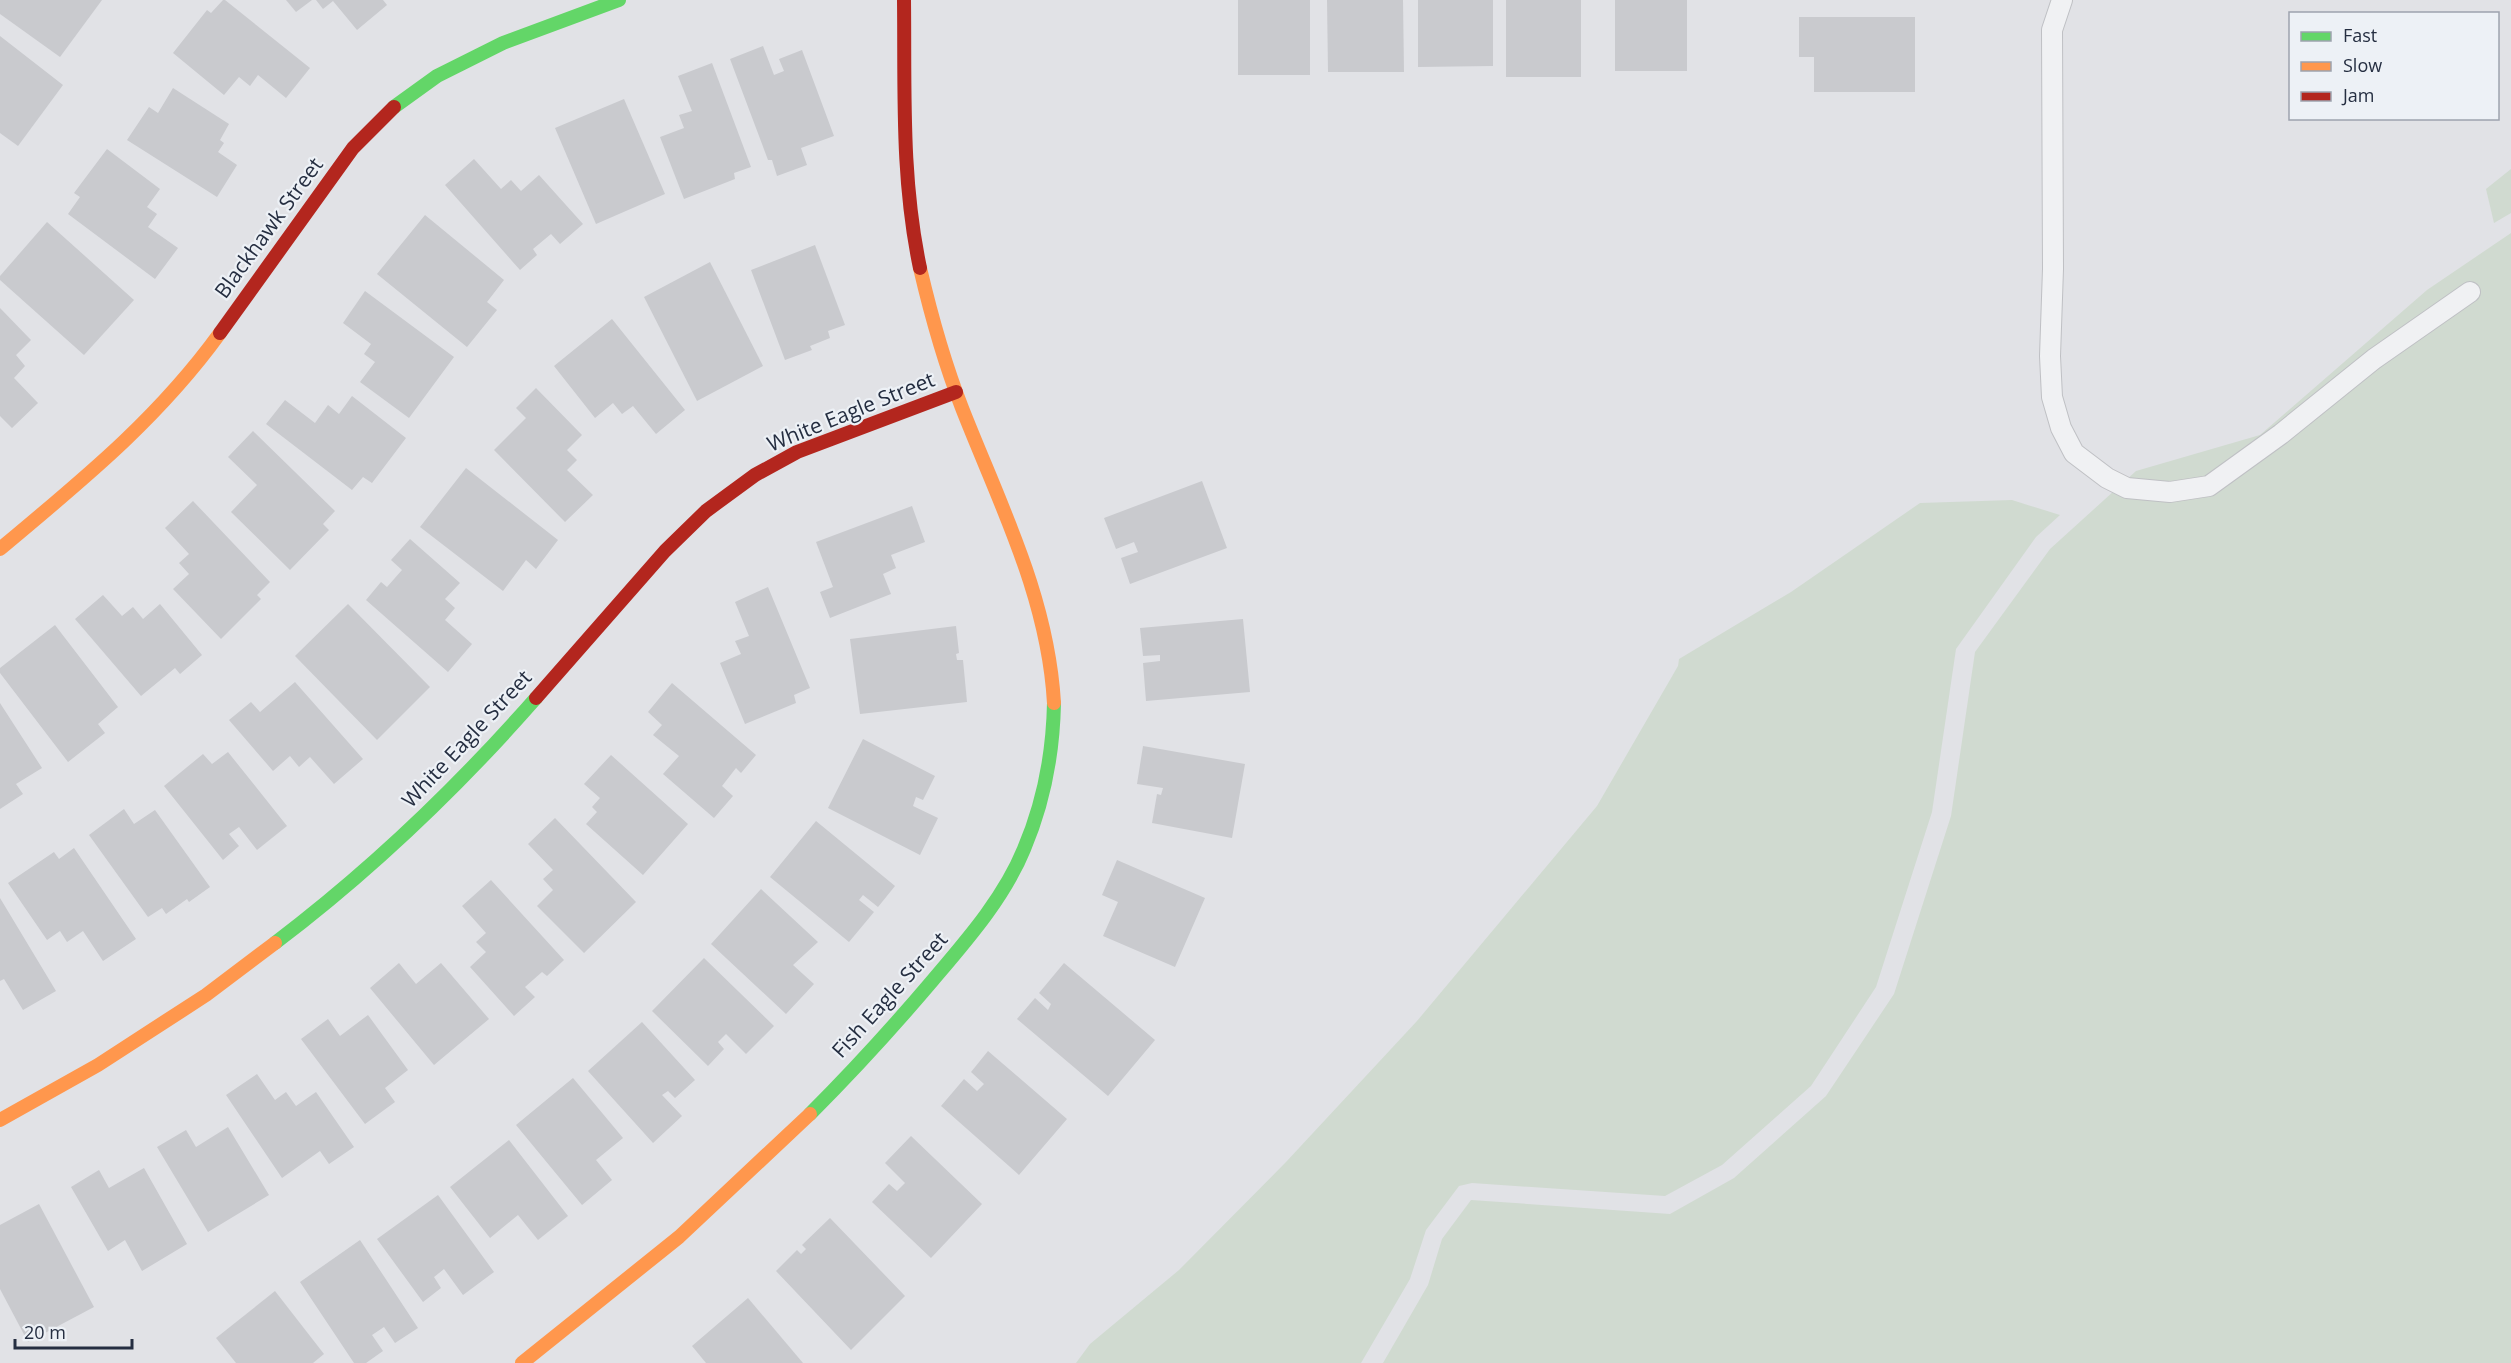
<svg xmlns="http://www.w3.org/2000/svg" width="2511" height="1363" font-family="'Open Sans',sans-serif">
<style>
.green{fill:#d0dad0}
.building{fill:#c9cace}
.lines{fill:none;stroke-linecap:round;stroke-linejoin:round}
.lane-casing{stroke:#bfc0c4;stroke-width:22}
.lane{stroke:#f0f1f3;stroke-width:20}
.fast{stroke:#63d668;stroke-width:14}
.slow{stroke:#ff974d;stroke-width:14}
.jam{stroke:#b3261e;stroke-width:14}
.labels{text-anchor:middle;stroke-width:4.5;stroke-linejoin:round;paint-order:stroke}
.street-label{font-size:21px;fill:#252e41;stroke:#edf1f6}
</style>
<rect width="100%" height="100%" fill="#e1e2e6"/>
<g class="green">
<polygon points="2511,169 2511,213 2494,223 2486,189"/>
<polygon points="2511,233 2511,1363 1383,1363 1428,1285 1442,1239 1471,1200 1670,1214 1734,1178 1826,1096 1894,994 1951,816 1975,652 2050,549 2136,471 2260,435 2427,290"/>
<polygon points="2012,500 2060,515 2036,537 1956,649 1932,812 1876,987 1811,1086 1722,1165 1665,1196 1472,1183 1459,1186 1426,1230 1410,1279 1361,1363 1076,1363 1090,1344 1179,1270 1286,1162 1417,1021 1597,806 1678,666 1679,659 1791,592 1920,503"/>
</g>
<g class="building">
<polygon points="0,0 102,0 60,57 0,14"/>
<polygon points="223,0 225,0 310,68 286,98 258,75 250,86 239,77 224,95 173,53 207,10 211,13"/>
<polygon points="286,0 312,0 296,12"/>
<polygon points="316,0 383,0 387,5 357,30 333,1 323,9"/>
<rect x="1238" y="0" width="72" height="75"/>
<polygon points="1327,0 1403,0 1404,72 1328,72"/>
<polygon points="1418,0 1493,0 1493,66 1418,67"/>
<rect x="1506" y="0" width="75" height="77"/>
<rect x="1615" y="0" width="72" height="71"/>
<polygon points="1799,17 1915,17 1915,92 1814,92 1814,57 1799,57"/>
<polygon points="0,36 63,85 18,146 0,133"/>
<polygon points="763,46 774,75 784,71 779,59 802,50 834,136 801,148 807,165 777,176 772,160 768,160 730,59"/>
<polygon points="712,63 751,167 734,173 735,179 684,199 660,137 684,128 679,115 692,111 678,76"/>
<polygon points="173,88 229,124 220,140 224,143 218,152 237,165 217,197 127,140 149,107 158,113"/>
<polygon points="624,99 665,194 596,224 555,128"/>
<polygon points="107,149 160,189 147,207 157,214 148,227 178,248 155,279 68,214 80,197 74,193"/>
<polygon points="474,159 501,189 511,180 521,191 539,175 583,224 560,244 551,234 533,249 537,255 520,270 445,185"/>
<polygon points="425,215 504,280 487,302 497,310 467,347 377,274"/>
<polygon points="47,222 134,300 84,355 0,280 0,276"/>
<polygon points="815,245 845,325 828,331 830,338 810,346 812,350 785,360 751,270"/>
<polygon points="710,262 763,366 697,401 644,297"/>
<polygon points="365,291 454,357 409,418 360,382 375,362 364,354 371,344 343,323"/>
<polygon points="0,308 31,340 16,355 25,366 14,378 38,403 12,428 0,416"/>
<polygon points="612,319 685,410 656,434 633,406 622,414 613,403 595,418 554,366"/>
<polygon points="536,388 582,435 567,450 577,460 567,470 593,495 565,522 494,450 526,418 516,408"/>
<polygon points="352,396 406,438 372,483 363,477 352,490 266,424 285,400 315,423 328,405 339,414"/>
<polygon points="253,431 335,511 323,524 329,530 290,570 231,512 257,485 228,457"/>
<polygon points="466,468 558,540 536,569 526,560 503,591 420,527"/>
<polygon points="1202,481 1227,548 1130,584 1121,558 1138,552 1134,542 1116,549 1104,518"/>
<polygon points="193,501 270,582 257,595 261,599 221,639 173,589 189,574 179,563 189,554 165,528"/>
<polygon points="912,506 925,542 891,555 896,568 883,574 891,594 830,618 820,592 833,587 816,542"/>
<polygon points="410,539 460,583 445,599 455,608 445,620 472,644 448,672 366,600 381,582 387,587 402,570 391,560"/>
<polygon points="768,587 810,688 794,695 796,703 745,724 720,663 741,654 735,641 749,636 735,602"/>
<polygon points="103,595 122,616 133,607 143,619 160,604 202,655 180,674 175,668 141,696 75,619"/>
<polygon points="348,604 430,687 377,740 295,656"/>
<polygon points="1243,619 1250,692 1146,701 1143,663 1160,661 1160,655 1143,656 1140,628"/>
<polygon points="55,625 118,707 98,724 105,733 68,762 0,673 0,668"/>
<polygon points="956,626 959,653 956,654 957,660 963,660 967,702 860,714 850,639"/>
<polygon points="295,682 363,759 334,784 310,757 299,767 290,756 273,771 229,720 251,702 260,712"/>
<polygon points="672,683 756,755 741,773 736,768 722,786 733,796 714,818 663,774 679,756 653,735 662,725 648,712"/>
<polygon points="0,703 42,768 16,784 23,794 0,809"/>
<polygon points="863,739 935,776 923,800 916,797 913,806 938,818 920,855 828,808"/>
<polygon points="1143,746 1245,764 1232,838 1152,823 1157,794 1161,795 1163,788 1137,784"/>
<polygon points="228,752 287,826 257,850 239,827 229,834 239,846 223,860 164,786 203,754 212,764"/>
<polygon points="611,755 688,824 643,875 586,824 597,812 592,807 600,798 584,784"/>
<polygon points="124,809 134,824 155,810 210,887 189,902 187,899 166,914 162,908 148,917 89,835"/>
<polygon points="555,818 636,902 584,953 537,906 553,890 543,879 553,870 528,844"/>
<polygon points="816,821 895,886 878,907 863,895 859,900 874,912 849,942 770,877"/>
<polygon points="74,848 136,939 103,961 83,931 67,942 60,931 47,940 8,883 54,852 59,859"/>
<polygon points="1117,860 1205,898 1175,967 1103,936 1118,902 1102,895"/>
<polygon points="491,880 564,960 547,976 542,972 525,987 535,997 514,1016 470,967 486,952 476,942 486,933 462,906"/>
<polygon points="761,889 818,942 793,965 814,984 786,1014 711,944"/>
<polygon points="0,898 56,991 23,1010 4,979 0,981"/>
<polygon points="704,958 774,1026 746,1054 726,1034 718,1042 724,1049 708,1066 652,1011"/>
<polygon points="399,963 416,984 441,963 489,1019 434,1065 370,988"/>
<polygon points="1064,963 1155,1040 1108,1096 1017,1019 1035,998 1048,1010 1051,1004 1039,993"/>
<polygon points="368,1015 408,1070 385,1088 395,1102 365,1124 301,1039 328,1019 340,1036"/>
<polygon points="642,1022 695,1080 675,1098 668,1091 662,1095 682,1116 653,1143 588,1071"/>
<polygon points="988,1051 1067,1119 1019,1175 941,1106 964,1079 977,1091 984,1084 971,1072"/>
<polygon points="257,1074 275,1100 286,1092 296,1106 316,1092 354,1147 329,1164 320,1151 282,1178 226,1095"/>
<polygon points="573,1078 623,1138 596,1160 612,1180 582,1205 516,1125"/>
<polygon points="228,1127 269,1195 208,1232 157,1147 186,1130 196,1147"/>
<polygon points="911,1136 982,1204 931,1258 872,1202 889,1184 897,1191 905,1183 885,1163"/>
<polygon points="509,1140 568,1216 538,1240 518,1215 490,1238 450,1187"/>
<polygon points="144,1168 187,1244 142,1271 125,1240 108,1251 71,1187 99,1170 109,1188"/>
<polygon points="438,1195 494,1272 463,1295 444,1269 434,1277 441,1288 423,1302 377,1239"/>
<polygon points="39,1204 94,1307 28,1342 0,1289 0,1225"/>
<polygon points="830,1218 905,1296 851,1350 776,1271 797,1250 801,1254 806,1249 802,1245"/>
<polygon points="360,1240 418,1328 395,1343 384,1327 372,1335 383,1351 366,1363 354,1363 300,1282"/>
<polygon points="275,1291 324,1354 313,1363 236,1363 216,1338"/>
<polygon points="748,1298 803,1363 706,1363 692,1346"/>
</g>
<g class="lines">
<defs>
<polyline id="lane" points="2062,0 2052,30 2053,269 2050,356 2052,397 2061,428 2074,453 2107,478 2127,488 2170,492 2209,486 2281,434 2374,359 2470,292"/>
</defs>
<use href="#lane" class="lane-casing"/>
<use href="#lane" class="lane"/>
<g class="fast">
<polyline points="394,107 437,76 503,43 619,0"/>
<path d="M275,943C370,871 457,788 536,698"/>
<path d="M810,1114C853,1071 894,1026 933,980C967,940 1004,898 1024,849C1044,802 1053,754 1054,703"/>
</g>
<g class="slow">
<path d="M920,268C931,315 944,362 962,408C1000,505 1048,597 1054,703"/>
<path d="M0,549C81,481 157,420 220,333"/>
<polyline points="0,1120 98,1065 206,995 275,943"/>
<polyline points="522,1363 679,1237 810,1114"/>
</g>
<g class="jam">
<path d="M904,0C905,91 901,178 920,268"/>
<polyline points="220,333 353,148 394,107"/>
<polyline points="536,698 665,551 706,511 755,475 797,452 956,392"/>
</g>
</g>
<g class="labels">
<g class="street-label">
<text transform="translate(269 228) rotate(-54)" y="7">Blackhawk Street</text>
<text transform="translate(851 412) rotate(-22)" y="7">White Eagle Street</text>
<text transform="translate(467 739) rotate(-47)" y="7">White Eagle Street</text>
<text transform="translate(890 995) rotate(-48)" y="7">Fish Eagle Street</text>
</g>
</g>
<rect x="2289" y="12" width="210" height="108" fill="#edf1f6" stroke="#9da3ae" stroke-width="1.5"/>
<rect x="2301" y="32" width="30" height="9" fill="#63d668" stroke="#9da3ae" stroke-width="1.5"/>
<text x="2343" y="42" font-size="18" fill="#252e41">Fast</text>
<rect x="2301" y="62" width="30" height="9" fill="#ff974d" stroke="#9da3ae" stroke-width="1.5"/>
<text x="2343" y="72" font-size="18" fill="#252e41">Slow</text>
<rect x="2301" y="92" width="30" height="9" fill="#b3261e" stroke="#9da3ae" stroke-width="1.5"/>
<text x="2343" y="102" font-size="18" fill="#252e41">Jam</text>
<path d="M15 1339v9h117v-9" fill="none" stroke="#252e41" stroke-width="3"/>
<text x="24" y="1339" font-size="18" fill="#252e41" stroke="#edf1f6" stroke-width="4.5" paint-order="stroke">20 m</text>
</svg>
